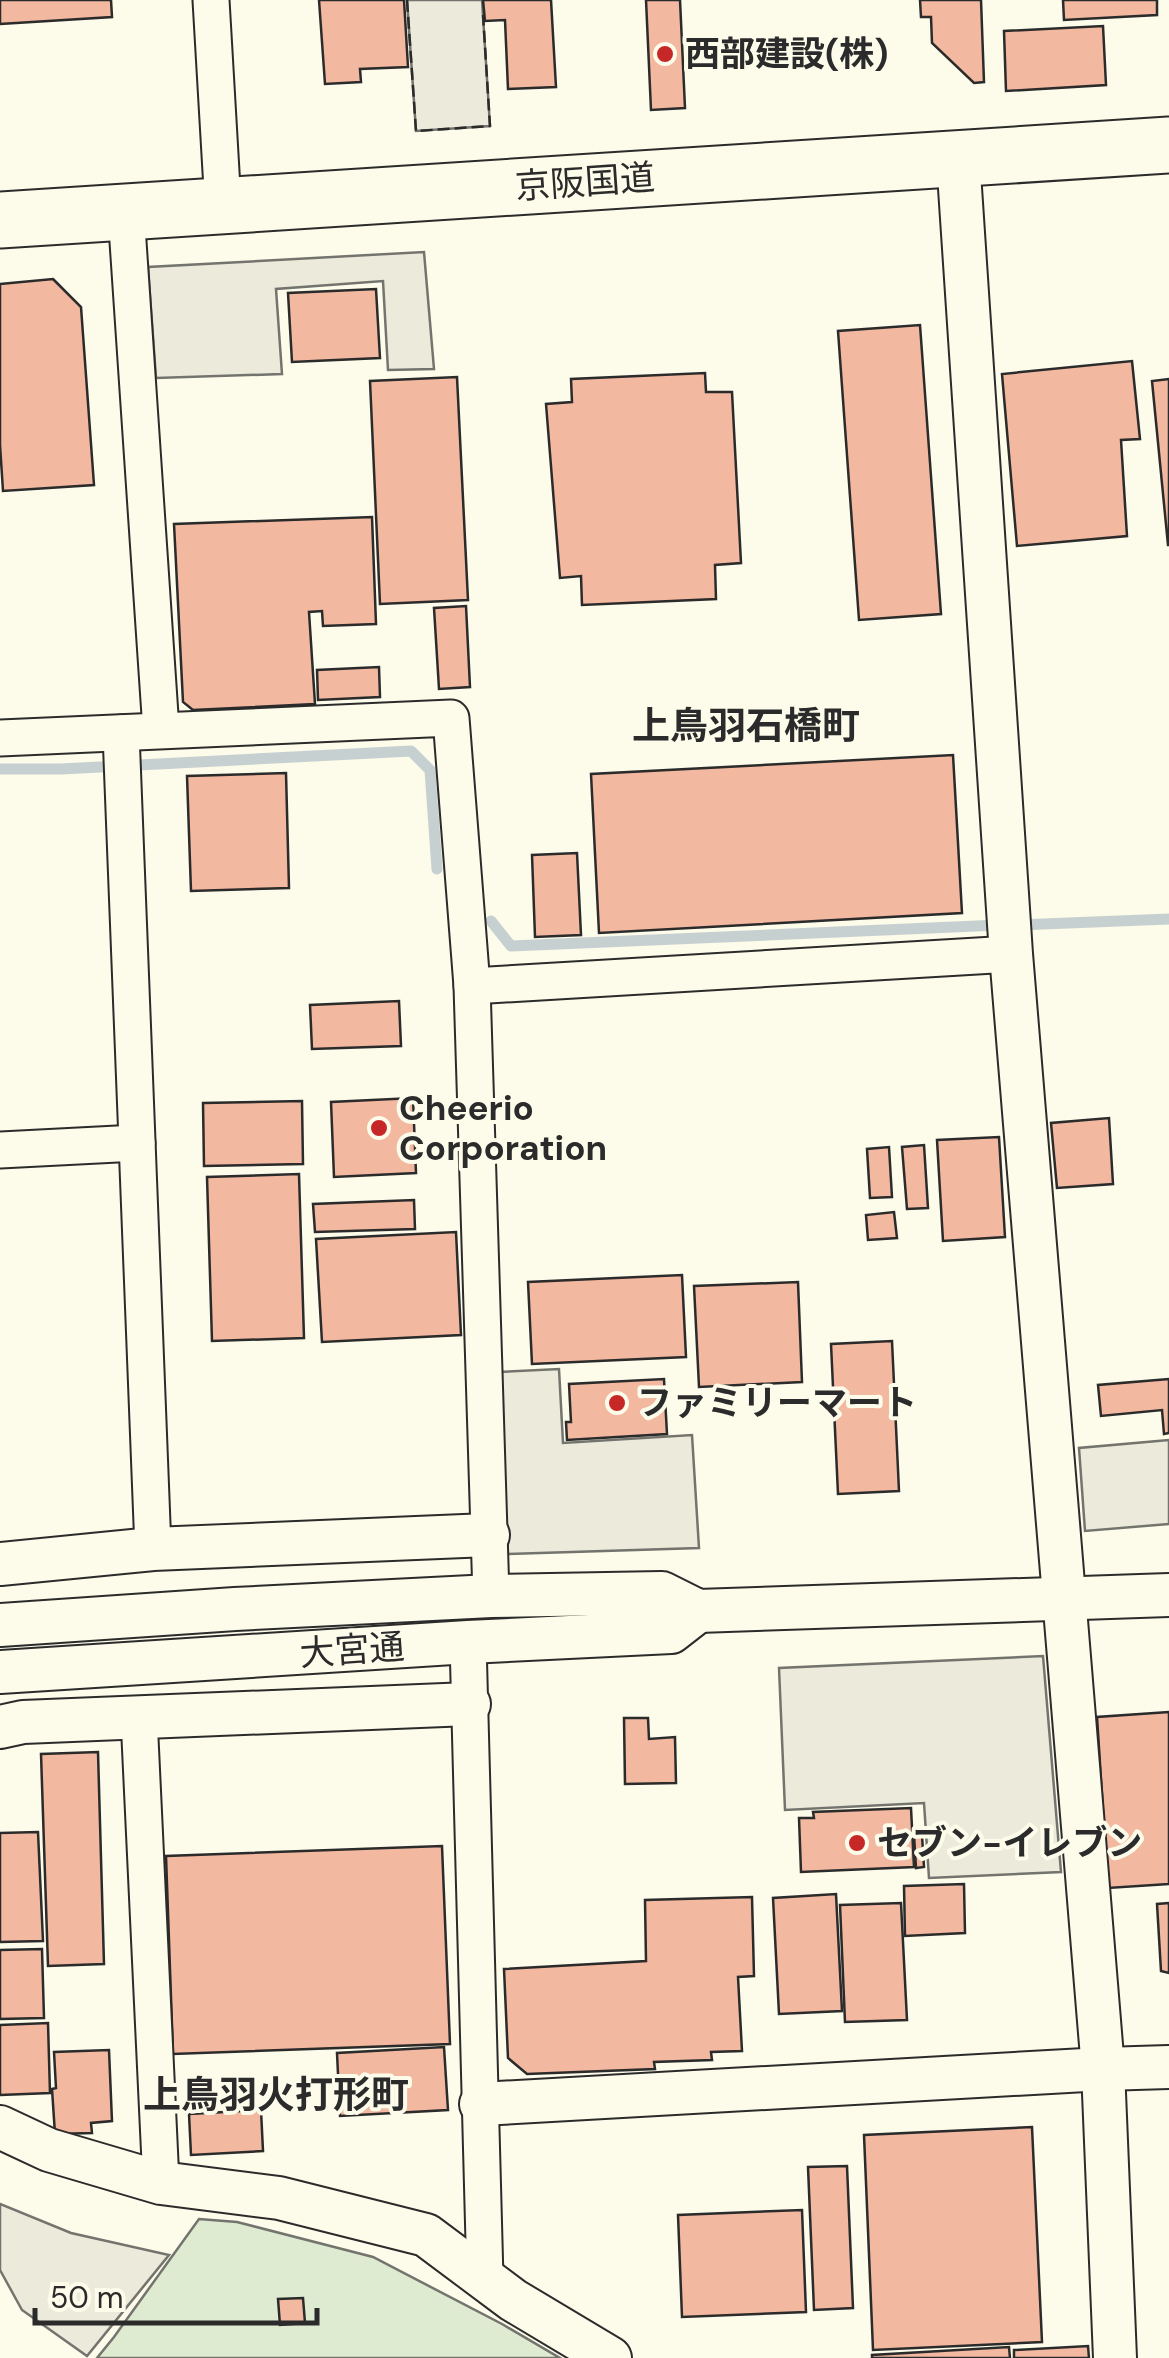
<svg xmlns="http://www.w3.org/2000/svg" width="1169" height="2358" font-family="'DM Sans','Noto Sans JP',sans-serif">
<style>
.park{fill:#deebd1;stroke:#74746e;stroke-width:2.5}
.parking{fill:#eceadb;stroke:#74746e;stroke-width:2.5}
.lines{fill:none;stroke-linecap:round;stroke-linejoin:round}
.stream{stroke:#c7d0d0;stroke-width:11}
.building{fill:#f2b8a0;stroke:#2b2b2b;stroke-width:2.5}
.minor-casing{stroke:#2b2b2b;stroke-width:39}
.tertiary-casing{stroke:#2b2b2b;stroke-width:46}
.trunk-casing{stroke:#2b2b2b;stroke-width:59}
.minor{stroke:#fdfbea;stroke-width:35}
.tertiary{stroke:#fdfbea;stroke-width:42}
.trunk{stroke:#fdfbea;stroke-width:55}
.fence{stroke:#2b2b2b;stroke-width:2.5;stroke-dasharray:12 5;stroke-linecap:butt}
.poi-dot{fill:#c62828;stroke:#fdfbea;stroke-width:4}
.labels{text-anchor:middle;stroke-width:8;stroke-linejoin:round;paint-order:stroke}
.poi-label{font-size:35px;font-weight:bold;fill:#2b2b2b;stroke:#fdfbea;text-anchor:start}
.street-label{font-size:35px;fill:#2b2b2b;stroke:#fdfbea}
.neighbourhood-label{font-size:38px;font-weight:bold;fill:#2b2b2b;stroke:#fdfbea}
</style>
<rect width="100%" height="100%" fill="#fdfbea"/>
<polygon class="park" points="199,2219 237,2222 373,2257 502,2324 560,2358 97,2358 114,2337"/>
<g class="parking">
<polygon points="407,0 482,0 490,126 416,131"/>
<polygon points="424,252 434,369 388,370 383,281 276,289 282,374 156,378 148,267"/>
<polygon points="559,1369 563,1443 692,1435 699,1548 508,1554 498,1372"/>
<polygon points="1169,1440 1169,1524 1085,1531 1079,1448"/>
<polygon points="1043,1656 1061,1872 929,1878 924,1803 785,1810 779,1668"/>
<polygon points="0,2204 71,2233 169,2255 87,2356 22,2310 0,2270"/>
</g>
<g class="lines">
<g class="stream">
<polyline points="0,769 61,769 411,751 430,770 437,869"/>
<polyline points="491,921 511,946 1000,925"/>
<polyline points="1018,925 1169,919"/>
</g>
</g>
<g class="building">
<polygon points="0,0 111,0 112,17 0,24"/>
<polygon points="319,0 404,0 408,67 360,69 361,82 325,84"/>
<polygon points="483,0 551,0 556,87 508,89 505,20 485,21"/>
<polygon points="646,0 680,0 685,108 651,110"/>
<polygon points="920,0 981,0 984,82 974,83 932,43 931,17 921,17"/>
<polygon points="1063,0 1157,0 1157,15 1064,20"/>
<polygon points="1103,26 1106,85 1006,91 1004,31"/>
<polygon points="53,279 81,307 94,485 3,491 0,445 0,284"/>
<polygon points="376,289 380,358 292,362 288,293"/>
<polygon points="920,325 941,614 859,620 838,331"/>
<polygon points="1132,361 1140,439 1121,440 1127,536 1017,546 1002,374"/>
<polygon points="705,373 706,392 732,392 741,563 715,565 716,599 582,605 581,576 560,578 546,404 572,402 571,379"/>
<polygon points="457,377 468,600 380,604 370,381"/>
<polygon points="1169,379 1169,545 1168,545 1152,381"/>
<polygon points="372,517 376,624 323,626 322,611 309,612 315,704 193,710 183,702 174,524"/>
<polygon points="466,606 470,687 439,689 434,608"/>
<polygon points="379,667 380,697 318,700 317,670"/>
<polygon points="953,755 962,913 599,933 591,774"/>
<polygon points="286,773 289,888 191,891 187,776"/>
<polygon points="577,853 581,935 535,937 532,855"/>
<polygon points="399,1001 401,1046 312,1049 310,1005"/>
<polygon points="413,1098 416,1173 334,1177 331,1102"/>
<polygon points="302,1101 303,1164 204,1166 203,1103"/>
<polygon points="1109,1118 1113,1184 1057,1188 1051,1123"/>
<polygon points="999,1137 1005,1237 943,1241 937,1140"/>
<polygon points="924,1145 928,1208 907,1209 902,1147"/>
<polygon points="889,1147 892,1197 870,1198 867,1149"/>
<polygon points="299,1174 304,1338 212,1341 207,1177"/>
<polygon points="414,1200 415,1229 315,1232 313,1204"/>
<polygon points="894,1212 897,1238 868,1240 866,1215"/>
<polygon points="456,1232 461,1335 322,1342 316,1239"/>
<polygon points="682,1275 686,1357 532,1364 528,1282"/>
<polygon points="798,1282 802,1382 699,1387 694,1286"/>
<polygon points="892,1341 899,1491 838,1494 831,1344"/>
<polygon points="664,1379 667,1434 567,1440 566,1422 571,1422 569,1384"/>
<polygon points="1169,1379 1169,1433 1164,1434 1162,1410 1101,1416 1098,1385"/>
<polygon points="1169,1712 1169,1884 1108,1888 1097,1717"/>
<polygon points="624,1718 648,1718 649,1739 675,1737 676,1783 625,1784"/>
<polygon points="98,1752 104,1964 48,1966 41,1754"/>
<polygon points="911,1808 914,1867 801,1872 799,1818 814,1818 813,1812"/>
<polygon points="38,1832 43,1941 0,1942 0,1833"/>
<polygon points="914,1835 922,1835 924,1867 916,1868"/>
<polygon points="442,1846 450,2044 173,2054 166,1856"/>
<polygon points="964,1884 965,1933 905,1936 904,1886"/>
<polygon points="836,1894 842,2011 779,2014 773,1898"/>
<polygon points="752,1897 754,1976 738,1977 742,2051 711,2052 712,2060 654,2062 655,2069 527,2074 508,2058 504,1969 646,1961 645,1900"/>
<polygon points="901,1903 907,2020 845,2022 840,1905"/>
<polygon points="1169,1903 1169,1973 1161,1971 1157,1904"/>
<polygon points="42,1949 44,2018 0,2019 0,1950"/>
<polygon points="48,2023 50,2093 0,2095 0,2025"/>
<polygon points="444,2047 448,2110 340,2116 337,2053"/>
<polygon points="109,2050 112,2121 91,2123 92,2133 55,2134 52,2089 56,2088 54,2052"/>
<polygon points="261,2110 263,2151 191,2155 189,2114"/>
<polygon points="1032,2127 1042,2342 873,2350 864,2135"/>
<polygon points="847,2166 853,2308 814,2310 808,2167"/>
<polygon points="802,2210 806,2312 682,2317 678,2215"/>
<polygon points="303,2298 305,2323 280,2325 278,2299"/>
<polygon points="1088,2346 1089,2358 1014,2358 1014,2350"/>
<polygon points="1009,2347 1010,2358 872,2358 872,2355"/>
</g>
<g class="lines">
<defs>
<g id="minor">
<polyline points="211,0 223,206"/>
<polyline points="126,212 161,730"/>
<polyline points="121,733 153,1549"/>
<polyline points="0,738 451,718 472,986 491,1596"/>
<polyline points="472,986 1011,954"/>
<polyline points="0,1150 137,1143"/>
<polyline points="468,1642 485,2279"/>
<polyline points="139,1717 161,2183"/>
</g>
<g id="tertiary">
<polyline points="958,158 1011,954 1103,2069 1115,2358"/>
<polyline points="0,1564 153,1549 488,1535"/>
<polyline points="0,1625 235,1609 491,1596 662,1593 698,1611 1169,1595"/>
<polyline points="0,1672 468,1642 671,1632 698,1611"/>
<polyline points="0,1727 23,1722 469,1704"/>
<polyline points="481,2104 1103,2069 1169,2067"/>
<polyline points="0,2127 49,2150 161,2183 279,2198 426,2235 513,2300 610,2358"/>
</g>
<polyline id="trunk" points="0,220 1169,145"/>
</defs>
<use href="#minor" class="minor-casing"/>
<use href="#tertiary" class="tertiary-casing"/>
<use href="#trunk" class="trunk-casing"/>
<use href="#minor" class="minor"/>
<use href="#tertiary" class="tertiary"/>
<use href="#trunk" class="trunk"/>
<polyline class="fence" points="407,0 416,131 490,126 483,15"/>
</g>
<g class="poi-dot">
<circle cx="665" cy="54" r="10"/>
<circle cx="379" cy="1128" r="10"/>
<circle cx="617" cy="1403" r="10"/>
<circle cx="857" cy="1843" r="10"/>
</g>
<g class="labels">
<g class="poi-label">
<text x="685" y="66">西部建設(株)</text>
<text x="399" y="1120">Cheerio<tspan x="399" dy="40">Corporation</tspan></text>
<text x="637" y="1415">ファミリーマート</text>
<text x="877" y="1855">セブン-イレブン</text>
</g>
<g class="street-label">
<text transform="translate(585 182) rotate(-4)" y="12">京阪国道</text>
<text transform="translate(352 1650) rotate(-4)" y="12">大宮通</text>
</g>
<g class="neighbourhood-label">
<text x="746" y="739">上鳥羽石橋町</text>
<text x="276" y="2108">上鳥羽火打形町</text>
</g>
</g>
<path d="M35 2308v15h282v-15" fill="none" stroke="#2b2b2b" stroke-width="5"/>
<text x="50" y="2308" font-size="30" fill="#2b2b2b" stroke="#fdfbea" stroke-width="8" paint-order="stroke">50 m</text>
</svg>
